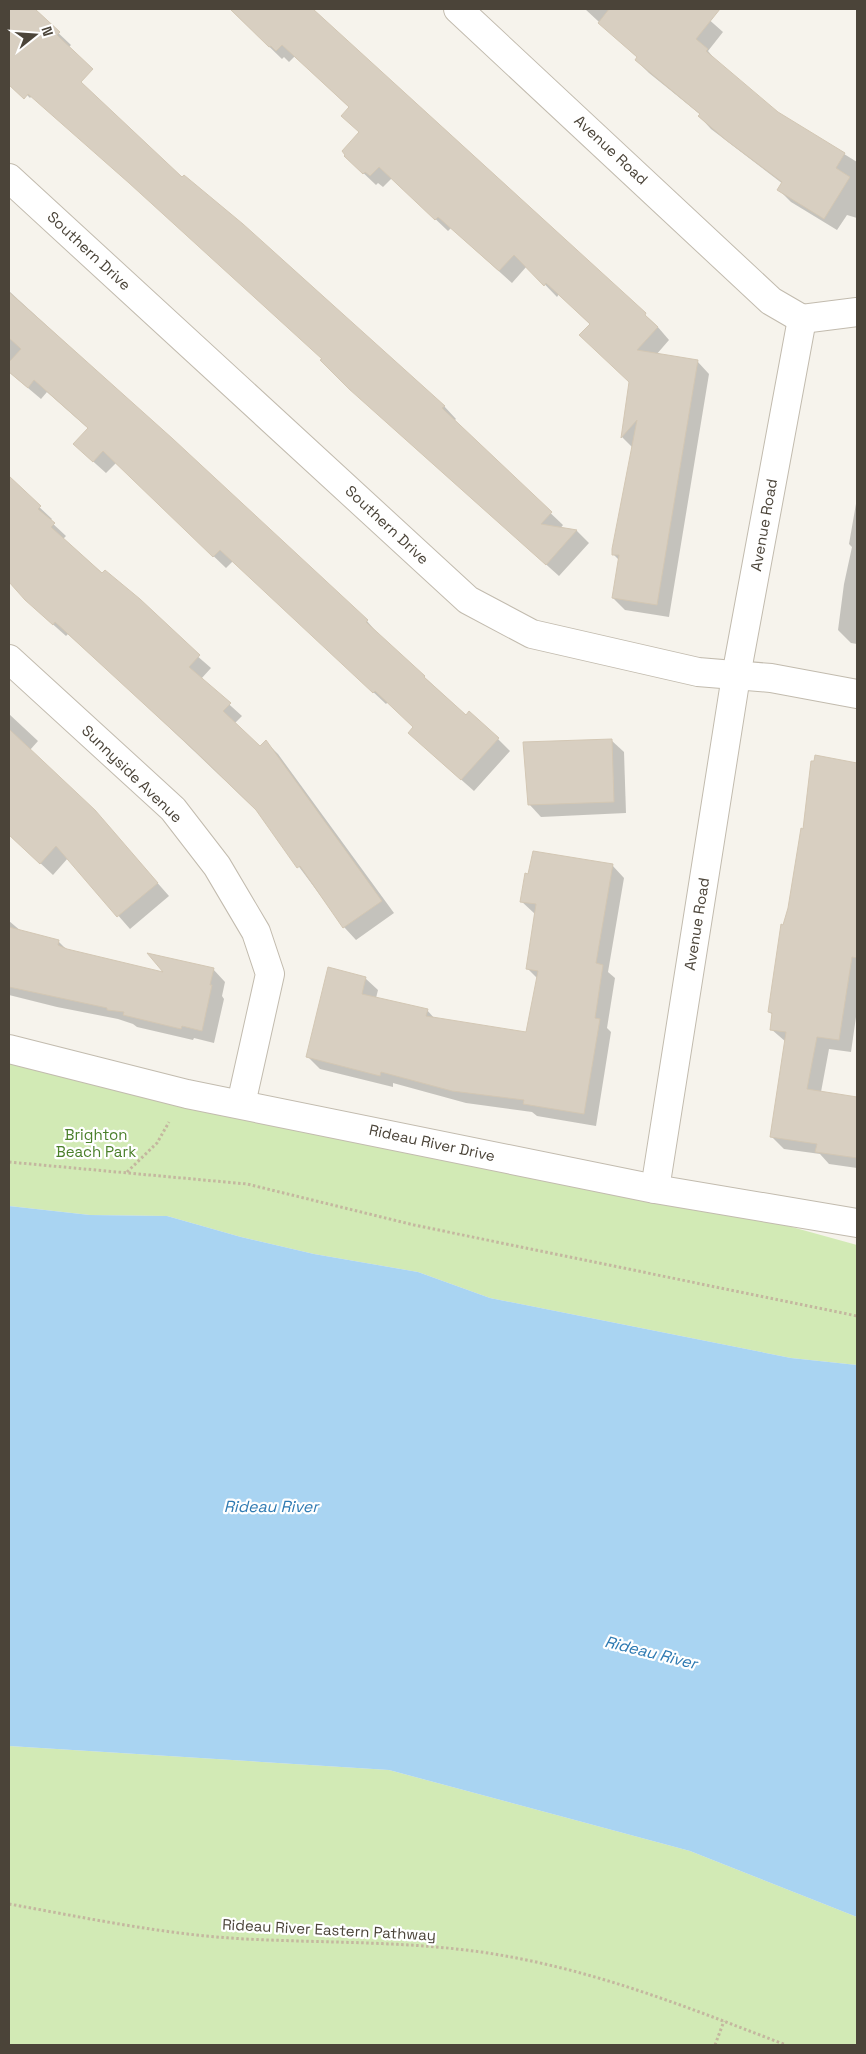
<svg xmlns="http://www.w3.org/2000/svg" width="866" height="2054" font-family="'Space Grotesk',sans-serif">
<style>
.green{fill:#d2eab5}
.water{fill:#a9d4f2}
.shadow{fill:#0003}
.building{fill:#d8cfc1;stroke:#d3c7b4}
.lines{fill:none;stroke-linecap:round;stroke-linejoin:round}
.minor-casing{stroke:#c2bbae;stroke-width:30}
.path{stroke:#c4b79f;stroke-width:3;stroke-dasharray:2.5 2.5;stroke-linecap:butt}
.minor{stroke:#fff;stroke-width:28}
.labels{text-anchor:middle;stroke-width:4.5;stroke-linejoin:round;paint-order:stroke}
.street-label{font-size:15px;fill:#4b4439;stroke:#fff}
.park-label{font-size:15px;fill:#4a7f2a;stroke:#fff}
.water-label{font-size:16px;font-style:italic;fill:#2e7ab2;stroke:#fff}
</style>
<rect width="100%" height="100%" fill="#f6f3ec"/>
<g class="green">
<polygon points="9,1049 655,1189 857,1245 857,1365 791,1358 490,1298 418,1272 314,1254 241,1237 167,1216 90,1215 9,1206"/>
<polygon points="9,1746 389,1770 690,1851 857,1917 857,2045 9,2045"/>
</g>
<polygon class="water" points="9,1206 90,1215 167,1216 241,1237 314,1254 418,1272 490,1298 791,1358 857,1365 857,1917 690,1851 389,1770 9,1746"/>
<g class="shadow">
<polygon points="9,9 33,9 71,45 68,48 72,52 30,98 9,77"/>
<polygon points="230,9 312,9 657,326 669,340 656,355 697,361 709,374 669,617 625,610 613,598 619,560 613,554 633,448 622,437 630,382 591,325 559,294 557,297 527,266 512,283 451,228 448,231 392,178 383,187 378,183 376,185 358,168 360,132 350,108 295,56 289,62 284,57 282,59"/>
<polygon points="585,9 697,9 723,32 708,51 718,63 778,113 857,162 857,218 847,215 837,230 791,202 779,190 783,184 711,129 699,116 701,115 649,73 636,60 638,58"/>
<polygon points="57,118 182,179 444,406 456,419 454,421 563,525 560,529 577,531 589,543 559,576 363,401 323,359 143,195"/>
<polygon points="9,291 367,621 378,634 466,716 498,739 510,751 474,791 422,745 415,727 388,702 386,704 233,561 226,568 116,463 106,473 87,456 89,429 47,392 41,399 9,372"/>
<polygon points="18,487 52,519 50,521 66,536 63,539 211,668 201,679 242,716 235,723 260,747 266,742 278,754 394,913 356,940 344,927 258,812 129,689 68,634 66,636 39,612 19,576 9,568 9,498"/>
<polygon points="857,498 857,644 851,643 838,630 844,584 852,547 849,544"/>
<polygon points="9,714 38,741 30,750 94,811 169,896 130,929 68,858 53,875 22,846 9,820"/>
<polygon points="611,740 624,752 626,813 541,817 529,804"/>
<polygon points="816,757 857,764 857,1010 851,1052 829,1049 821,1092 857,1098 857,1168 829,1164 820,1154 784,1149 772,1137 786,1042 771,1029 773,1015 769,1012 804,830"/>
<polygon points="612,865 624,878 608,972 615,978 607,1028 611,1032 596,1126 537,1116 532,1112 466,1103 393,1083 393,1087 320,1069 307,1056 365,978 378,990 376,998 427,1010 435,1019 527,1034 538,979 527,968 535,914 521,901"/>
<polygon points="9,921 21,931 59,942 67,950 166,974 213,969 225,982 222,996 224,999 214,1043 194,1038 193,1040 137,1027 133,1024 118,1019 57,1007 9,995"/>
</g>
<g class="building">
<polygon points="9,9 35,9 60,32 57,35 93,69 81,82 182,177 184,175 243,224 445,406 442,408 552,512 541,524 577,530 546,565 349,389 320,360 322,359 129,183 28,94 24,99 9,85"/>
<polygon points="230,9 313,9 646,313 645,315 658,327 637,350 698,360 657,605 612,598 619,555 612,555 612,549 637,420 621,438 629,382 579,335 590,324 546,283 544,286 514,255 499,271 438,217 435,220 379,167 370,176 365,172 363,174 344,156 345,155 342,151 359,132 341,116 349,107 282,45 276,51 271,46 269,47"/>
<polygon points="609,9 720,9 696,39 708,49 706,51 778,112 845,153 836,168 850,177 824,219 777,190 782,182 726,140 698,116 700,114 635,60 637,57 598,23"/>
<polygon points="9,292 173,439 368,620 366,622 425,676 424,677 466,715 469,711 499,738 461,780 408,733 413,727 375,691 373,693 220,550 213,557 103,451 93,462 73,444 88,428 34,380 28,388 9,372 9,362 21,349 9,338"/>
<polygon points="9,476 41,506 38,509 55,523 51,527 102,573 105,570 140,599 200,655 189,667 231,703 223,711 260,746 266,740 382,901 343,928 300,866 297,868 256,810 195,751 55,622 53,625 25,600 9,582"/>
<polygon points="9,729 95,810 158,883 117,917 56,846 40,864 9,835"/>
<polygon points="612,739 614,802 528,805 523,742"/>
<polygon points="815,755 857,763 857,958 852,957 839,1040 817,1037 807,1089 857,1097 857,1158 815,1152 817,1144 770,1137 786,1032 770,1030 772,1013 768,1012 781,924 783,925 788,908 801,828 803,829 811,761 814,761"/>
<polygon points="533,851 613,864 596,963 603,965 595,1018 600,1019 584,1114 523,1104 524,1100 452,1091 381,1072 380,1076 306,1057 328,967 366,977 362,994 428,1009 426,1016 526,1032 538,971 526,969 536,904 520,902 525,873 528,874"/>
<polygon points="9,927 59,940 58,945 67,949 163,972 147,953 214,968 210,985 212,985 202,1031 182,1026 181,1029 123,1015 124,1012 107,1010 107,1008 9,987"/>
</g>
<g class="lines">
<defs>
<g id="minor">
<polyline points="458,9 771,301 802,319"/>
<polyline points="9,178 468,600 532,634 698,672 771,678 857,694"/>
<polyline points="802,319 857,312"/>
<polyline points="9,659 173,809 217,866 256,932 270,974 241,1104"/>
<polyline points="9,1049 187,1094 655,1189 857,1223"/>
<polyline points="655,1189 736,676 802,319"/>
</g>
</defs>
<use href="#minor" class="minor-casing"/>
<g class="path">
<polyline points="9,1162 247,1184 414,1225 857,1316"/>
<polyline points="127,1172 157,1143 169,1122"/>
<path d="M9,1904C87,1918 166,1935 246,1939C325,1943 403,1941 481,1952C591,1968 684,2006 786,2045"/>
<polyline points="715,2045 724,2021"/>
</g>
<use href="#minor" class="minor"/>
</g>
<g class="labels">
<g class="street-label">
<text transform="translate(611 150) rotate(43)" y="5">Avenue Road</text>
<text transform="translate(89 251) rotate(43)" y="5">Southern Drive</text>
<text transform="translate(387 525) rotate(43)" y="5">Southern Drive</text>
<text transform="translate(764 525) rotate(-80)" y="5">Avenue Road</text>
<text transform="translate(132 774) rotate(44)" y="5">Sunnyside Avenue</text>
<text transform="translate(697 924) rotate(-81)" y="5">Avenue Road</text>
<text transform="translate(432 1143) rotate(12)" y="5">Rideau River Drive</text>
<text transform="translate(329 1930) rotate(3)" y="5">Rideau River Eastern Pathway</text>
</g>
<g class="park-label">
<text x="96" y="1140">Brighton<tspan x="96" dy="17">Beach Park</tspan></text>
</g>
<g class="water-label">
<text x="271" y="1512">Rideau River</text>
<text transform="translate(651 1652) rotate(14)" y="6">Rideau River</text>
</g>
</g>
<rect width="866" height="2054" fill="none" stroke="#4b4439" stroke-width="20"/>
<g transform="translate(35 35) rotate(73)" stroke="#ffffff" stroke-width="4" paint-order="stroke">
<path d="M0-4L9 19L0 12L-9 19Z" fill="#4b4439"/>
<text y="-8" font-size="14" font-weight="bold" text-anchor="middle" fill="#4b4439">N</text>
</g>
</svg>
